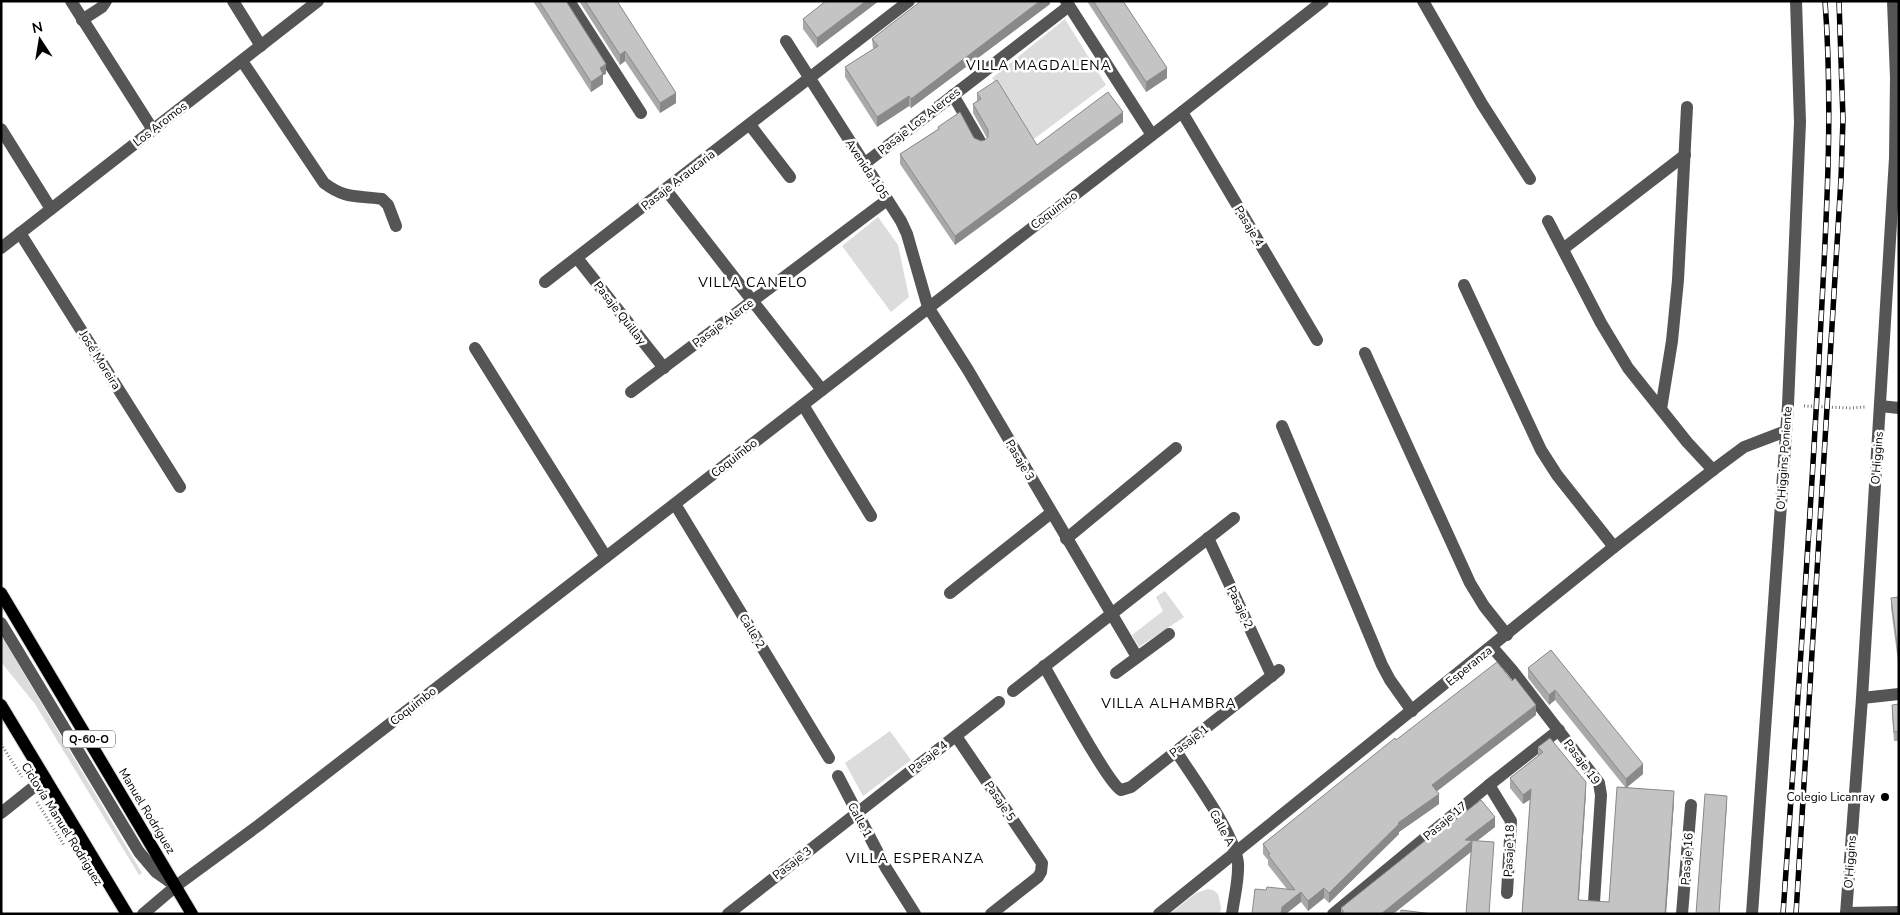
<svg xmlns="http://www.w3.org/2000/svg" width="1900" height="915" font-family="'Nunito Sans',sans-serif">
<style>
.green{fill:#dcdcdc}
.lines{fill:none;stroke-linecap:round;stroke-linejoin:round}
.major-casing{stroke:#dbdbdb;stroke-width:14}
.path{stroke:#777;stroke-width:3;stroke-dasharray:1 2.5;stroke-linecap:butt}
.minor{stroke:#555;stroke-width:12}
.major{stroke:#000;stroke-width:12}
.rail-casing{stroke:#000;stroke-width:5.5}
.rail{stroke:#fff;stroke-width:4;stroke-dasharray:11;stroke-linecap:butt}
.wall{fill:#a9a9a9}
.shaded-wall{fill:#898989}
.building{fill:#c4c4c4;stroke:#898989}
.poi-dot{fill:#000;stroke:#fff;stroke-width:2}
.labels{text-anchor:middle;stroke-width:5;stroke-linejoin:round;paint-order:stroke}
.shield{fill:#fff;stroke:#4c4c4c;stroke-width:1}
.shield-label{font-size:11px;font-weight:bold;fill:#000}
.street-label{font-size:12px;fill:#000;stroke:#fff}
.poi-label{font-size:12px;fill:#000;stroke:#fff;text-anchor:end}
.neighbourhood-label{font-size:14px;letter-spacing:1px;fill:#000;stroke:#fff}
</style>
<rect width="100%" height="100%" fill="#fff"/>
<g class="green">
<polygon points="1065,19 1106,85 1034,139 992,78"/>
<polygon points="878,217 898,245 909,297 891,312 842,246"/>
<polygon points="1165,591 1184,617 1139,647 1132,635 1163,611 1156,597"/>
<polygon points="1,635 142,873 139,875 35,704 1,662"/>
<polygon points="890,731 911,760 863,796 845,763"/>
<polygon points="1208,889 1213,890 1218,894 1221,907 1220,914 1170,914 1196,893"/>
</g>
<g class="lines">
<defs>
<g id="major">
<polyline points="1,593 192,914"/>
<polyline points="1,705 127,914"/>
</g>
</defs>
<use href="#major" class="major-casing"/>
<g class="path">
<polyline points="1804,406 1850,408 1865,407"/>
<polyline points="1,744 22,777"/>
<polyline points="37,802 64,845"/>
</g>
<g class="minor">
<polyline points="71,1 153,130"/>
<polyline points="233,1 261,46"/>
<polyline points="569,1 641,113"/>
<polyline points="1066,1 1152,135"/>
<polyline points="1423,1 1482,104 1530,179"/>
<polyline points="82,20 102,7 106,1"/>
<polyline points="786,41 901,221 907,234 928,307 968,370 1137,657"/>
<path d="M242,61L324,183C347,200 356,195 382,199L388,205L396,226"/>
<polyline points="953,95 981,143"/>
<polyline points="1182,112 1317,340"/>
<polyline points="750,125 790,177"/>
<polyline points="1,129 51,209"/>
<polyline points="864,164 1069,6"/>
<polyline points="666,190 822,390"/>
<polyline points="1548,221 1601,323 1628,368 1687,442 1713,470"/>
<polyline points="20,233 180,487"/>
<polyline points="1,248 318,1"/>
<polyline points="1563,249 1685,155"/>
<polyline points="577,258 664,368"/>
<polyline points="545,282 909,1"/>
<polyline points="1464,285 1541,450 1557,475 1614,547"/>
<polyline points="475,348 606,557"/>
<polyline points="1365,353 1470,583 1484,606 1507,635"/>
<polyline points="631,392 887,200"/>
<polyline points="803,405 871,516"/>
<polyline points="1880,406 1899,408"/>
<polyline points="1661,409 1672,341 1678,280 1687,107"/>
<polyline points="1282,426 1382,665 1390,680 1412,711"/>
<polyline points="675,504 829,758"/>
<polyline points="1208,538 1272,676"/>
<polyline points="1066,539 1176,448"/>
<polyline points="950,593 1051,513"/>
<polyline points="1,623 139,852 156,872 176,886"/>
<polyline points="1492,647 1512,670 1599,783 1601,795 1594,902"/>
<path d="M1044,666C1056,686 1108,784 1121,790L1131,787L1279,670"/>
<polyline points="1116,673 1169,634"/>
<polyline points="1013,691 1234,518"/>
<polyline points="1862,698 1899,694"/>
<polyline points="956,736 1042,863 1041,872 1038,877 991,914"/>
<path d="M1176,751C1193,778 1235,834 1238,863C1239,880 1234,898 1232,914"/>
<polyline points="838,776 886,868 915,914"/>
<polyline points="1489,785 1511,821 1507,893"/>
<polyline points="1,813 45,778"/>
<polyline points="1846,913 1899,912"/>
<polyline points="143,914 176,886 259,825 1182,112 1323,1"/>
<polyline points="728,914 999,702"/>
<polyline points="1159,914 1614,547 1713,470 1744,447 1786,431"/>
<polyline points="1333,914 1489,785 1559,730"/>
<polyline points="1682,914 1691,805"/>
<polyline points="1752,914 1788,405 1800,122 1796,1"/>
<polyline points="1846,914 1862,698 1895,158 1896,78 1893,1"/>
</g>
<use href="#major" class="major"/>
<defs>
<g id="rail">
<path d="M1783,914C1796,729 1809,544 1819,359C1825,240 1834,121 1825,1"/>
<polyline points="1796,914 1841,179 1843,119 1839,1"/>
</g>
</defs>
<use href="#rail" class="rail-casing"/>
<use href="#rail" class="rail"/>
</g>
<g class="wall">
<polygon points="533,1 566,1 606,74 603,75 603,84 591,92"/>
<polygon points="579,1 617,1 676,103 660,113 625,61 620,65"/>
<polygon points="826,1 817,48 803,29 803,19"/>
<polygon points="1050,1 1050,4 911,108 909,106 877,127 845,77 845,67 873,49 872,39"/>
<polygon points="1087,1 1123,1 1167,78 1146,92"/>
<polygon points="977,93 1037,145 1123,122 955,245 900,164 900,154 938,129 938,127 974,138 981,141 985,140 987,138 973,113 973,104 977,101"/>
<polygon points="1899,597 1899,669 1891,608 1891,598"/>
<polygon points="1551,650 1643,774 1627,787 1674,801 1666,914 1522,914 1530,799 1523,804 1510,788 1510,778 1538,756 1538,747 1586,792 1579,900 1609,902 1625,787 1555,700 1549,705 1528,678 1528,668"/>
<polygon points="1899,704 1899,741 1894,741 1892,715 1892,705"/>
<polygon points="1536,715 1437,791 1439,804 1399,832 1399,834 1329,903 1324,898 1308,911 1301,902 1266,890 1287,889 1268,865 1268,860 1263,854 1263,844 1396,740"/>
<polygon points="1495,827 1476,841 1494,852 1471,852 1393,914 1341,914 1341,908 1437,834"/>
</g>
<g class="shaded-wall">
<polygon points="866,1 879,1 817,48 817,38"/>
<polygon points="1040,1 1050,1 1050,4 911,108 911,99"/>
<polygon points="625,51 625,61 620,65 620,55"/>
<polygon points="606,64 606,74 603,75 603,84 591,92 591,82 600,68"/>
<polygon points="1167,68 1167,78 1146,92 1146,82"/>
<polygon points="676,93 676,103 660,113 660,103"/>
<polygon points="909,96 909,106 877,127 877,117"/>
<polygon points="1123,112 1123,122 955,245 955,236"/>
<polygon points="1555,690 1555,700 1549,705 1549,695"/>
<polygon points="1536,705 1536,715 1432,795 1432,785"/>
<polygon points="1643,764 1643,774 1626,788 1626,779"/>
<polygon points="1586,782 1586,792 1578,910 1578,900"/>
<polygon points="1531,789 1531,799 1523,804 1523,795"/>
<polygon points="1674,791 1674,801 1666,914 1665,914"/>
<polygon points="1439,794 1439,804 1399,832 1399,834 1329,903 1329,893 1398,823"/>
<polygon points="1727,796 1727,805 1719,914"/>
<polygon points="1495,817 1495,827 1472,845 1472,851 1393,914 1381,914 1465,840"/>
<polygon points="1324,888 1324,898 1308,911 1308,901"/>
<polygon points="1301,892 1301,902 1286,914 1281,914 1282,907"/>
</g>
<g class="building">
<polygon points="539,1 566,1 606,64 600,68 603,74 591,82"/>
<polygon points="585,1 617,1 676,93 660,103 625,51 620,55"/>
<polygon points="826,1 866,1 817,38 803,19"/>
<polygon points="921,1 1040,1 911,99 909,96 877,117 845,67 878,46 872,39"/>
<polygon points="1093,1 1123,1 1167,68 1146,82"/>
<polygon points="997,80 1037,145 1108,92 1123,112 955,236 900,154 939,129 938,127 960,112 974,138 981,141 985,140 988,137 988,130 973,104 981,99 977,93"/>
<polygon points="1899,597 1899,659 1891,598"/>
<polygon points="1551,650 1643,764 1626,779 1555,690 1549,695 1528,668"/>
<polygon points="1497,662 1512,681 1515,678 1536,705 1432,785 1439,794 1398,823 1399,824 1329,893 1324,888 1308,901 1301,892 1282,907 1281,914 1252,914 1255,889 1266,890 1267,887 1295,890 1268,855 1270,854 1263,844 1395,738 1396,740"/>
<polygon points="1899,704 1899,731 1894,732 1892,705"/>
<polygon points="1550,738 1586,782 1578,900 1609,902 1617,787 1674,791 1665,914 1522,914 1531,789 1523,795 1510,778 1543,752 1538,747"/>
<polygon points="1705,794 1727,796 1719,914 1696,914"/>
<polygon points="1481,800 1495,817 1465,840 1494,842 1489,914 1466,914 1472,841 1381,914 1345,914 1341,908 1436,832 1437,834"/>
<polygon points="1401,910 1433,914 1401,914"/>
</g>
<circle class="poi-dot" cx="1885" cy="797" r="5"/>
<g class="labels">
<rect class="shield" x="63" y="730.5" width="52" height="17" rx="4"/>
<g class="shield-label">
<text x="89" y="743">Q-60-O</text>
</g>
<g class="street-label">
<text transform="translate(919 121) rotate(-38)" y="4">Pasaje Los Alerces</text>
<text transform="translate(160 124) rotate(-38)" y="4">Los Aromos</text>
<text transform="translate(867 169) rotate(57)" y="4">Avenida 105</text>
<text transform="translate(678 180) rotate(-38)" y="4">Pasaje Araucaria</text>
<text transform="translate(1054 210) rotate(-37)" y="4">Coquimbo</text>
<text transform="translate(1249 226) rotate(59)" y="4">Pasaje 4</text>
<text transform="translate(620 313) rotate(52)" y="4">Pasaje Quillay</text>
<text transform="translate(723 323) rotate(-37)" y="4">Pasaje Alerce</text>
<text transform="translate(100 360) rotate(58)" y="4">José Moreira</text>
<text transform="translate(734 458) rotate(-38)" y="4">Coquimbo</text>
<text transform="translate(1784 458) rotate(-86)" y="4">O'Higgins Poniente</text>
<text transform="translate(1877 458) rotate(-86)" y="4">O'Higgins</text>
<text transform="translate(1020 460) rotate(60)" y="4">Pasaje 3</text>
<text transform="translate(1240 607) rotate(65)" y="4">Pasaje 2</text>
<text transform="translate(752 631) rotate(59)" y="4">Calle 2</text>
<text transform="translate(1469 666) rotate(-39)" y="4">Esperanza</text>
<text transform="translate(413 706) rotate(-38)" y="4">Coquimbo</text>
<text transform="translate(1189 741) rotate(-38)" y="4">Pasaje 1</text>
<text transform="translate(928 757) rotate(-38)" y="4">Pasaje 4</text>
<text transform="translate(1582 762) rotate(54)" y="4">Pasaje 19</text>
<text transform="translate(1000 801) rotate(56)" y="4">Pasaje 5</text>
<text transform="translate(147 811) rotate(59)" y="4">Manuel Rodríguez</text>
<text transform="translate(860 820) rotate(62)" y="4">Calle 1</text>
<text transform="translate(1445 821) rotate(-40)" y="4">Pasaje 17</text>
<text transform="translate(62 824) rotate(58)" y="4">Ciclovía Manuel Rodriguez</text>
<text transform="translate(1222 828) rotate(62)" y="4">Calle A</text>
<text transform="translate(1509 851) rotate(-88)" y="4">Pasaje 18</text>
<text transform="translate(1687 859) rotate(-86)" y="4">Pasaje 16</text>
<text transform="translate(1850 862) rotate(-86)" y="4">O'Higgins</text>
<text transform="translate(792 863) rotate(-38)" y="4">Pasaje 3</text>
</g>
<g class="poi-label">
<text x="1875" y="801">Colegio Licanray</text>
</g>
<g class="neighbourhood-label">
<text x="1039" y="70">VILLA MAGDALENA</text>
<text x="753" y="287">VILLA CANELO</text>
<text x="1169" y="708">VILLA ALHAMBRA</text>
<text x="915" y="863">VILLA ESPERANZA</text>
</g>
</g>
<rect width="1900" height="915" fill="none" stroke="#000000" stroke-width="5"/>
<g transform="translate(40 40) rotate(348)" stroke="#ffffff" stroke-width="4" paint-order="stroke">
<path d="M0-4L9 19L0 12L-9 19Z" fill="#000000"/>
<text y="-8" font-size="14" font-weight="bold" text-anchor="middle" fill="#000000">N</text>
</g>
</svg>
